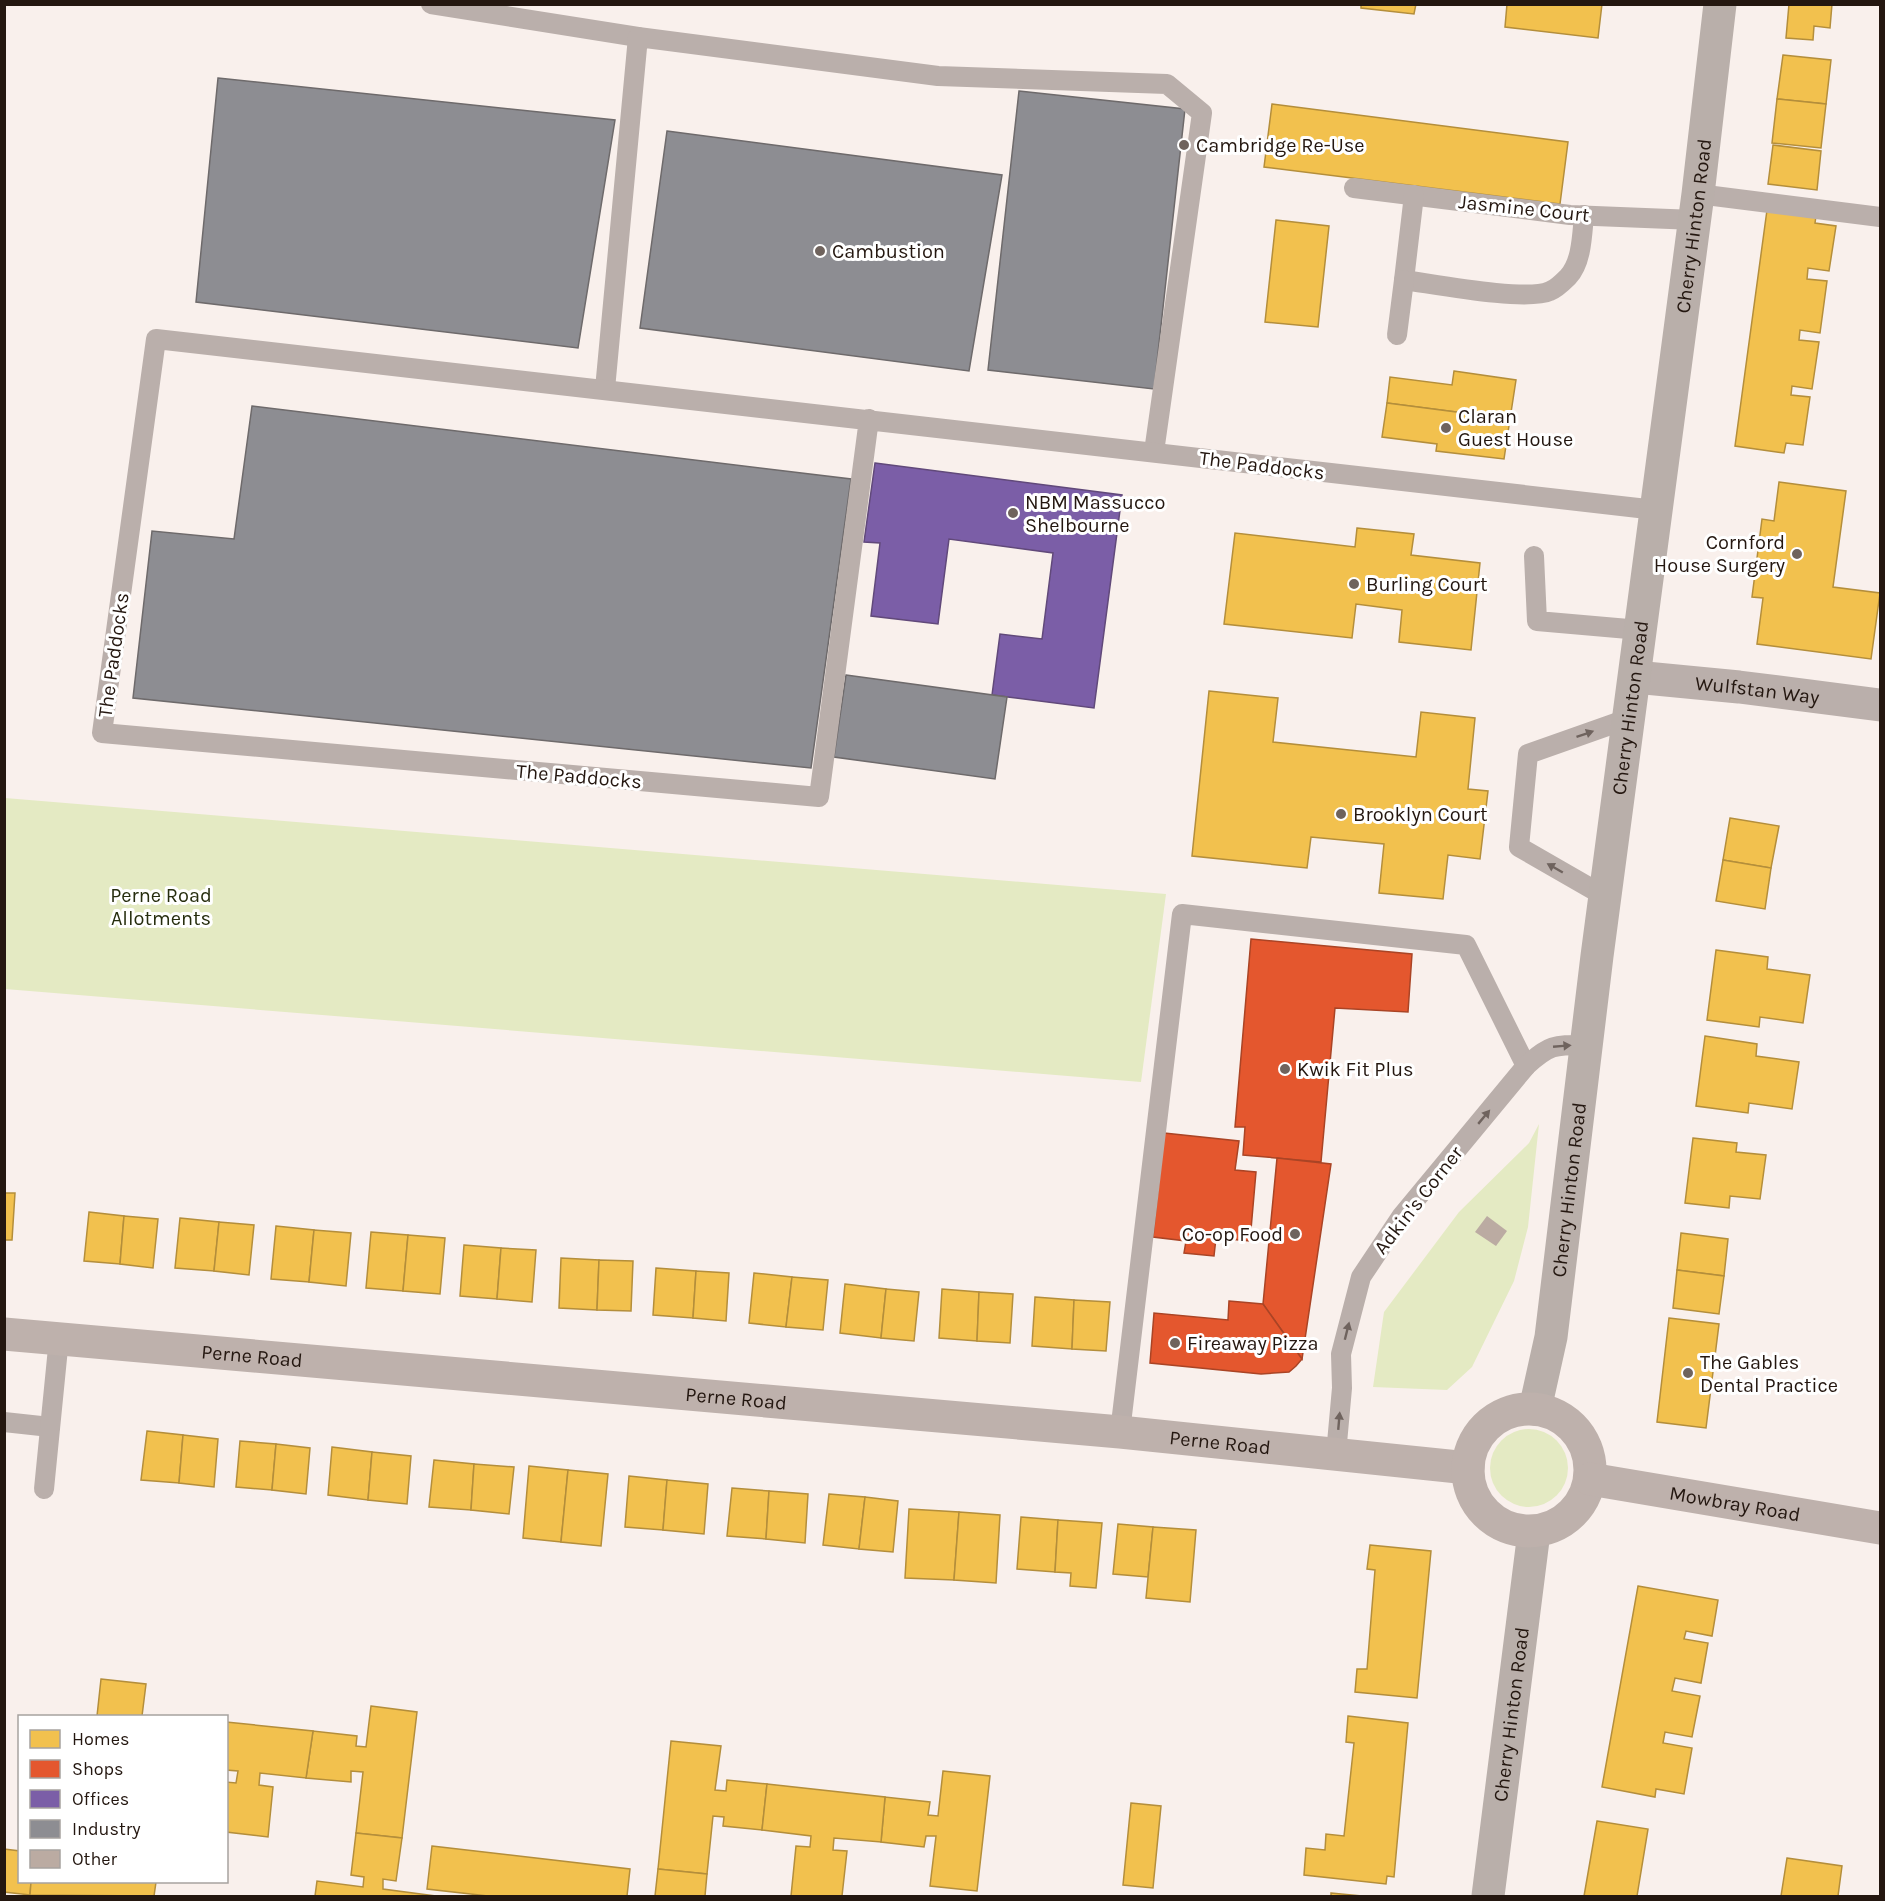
<svg xmlns="http://www.w3.org/2000/svg" width="1885" height="1901" font-family="Karla,sans-serif">
<style>
.green{fill:#e4eac3}
.homes{fill:#f2c14e;stroke:#b48e3b;stroke-width:1.5}
.shops{fill:#e4572e;stroke:#aa4425;stroke-width:1.5}
.offices{fill:#7b5ea7;stroke:#61497a;stroke-width:1.5}
.industry{fill:#8d8d92;stroke:#6e6a6b;stroke-width:1.5}
.building{fill:#bbaba2}
.lines{fill:none;stroke-linecap:round;stroke-linejoin:round}
.lane{stroke:#baafab;stroke-width:20}
.street{stroke:#baafab;stroke-width:33}
.secondary{stroke:#b9afaa;stroke-width:33}
.primary{stroke:#beb1ac;stroke-width:33}
.oneway{fill:#6f635e}
.poi-dot{fill:#6f635d;stroke:#fff;stroke-width:2}
.labels{text-anchor:middle;stroke-width:6;stroke-linejoin:round;paint-order:stroke}
.poi-label{font-size:20px;fill:#241710;stroke:#fff;text-anchor:start}
.street-label{font-size:20px;fill:#241710;stroke:#fff}
.park-label{font-size:20px;fill:#262d0e;stroke:#fff}
</style>
<rect width="100%" height="100%" fill="#f9f0ec"/>
<g class="green">
<polygon points="5,798 1166,894 1141,1082 5,989"/>
<polygon points="1539,1124 1528,1227 1514,1281 1472,1367 1447,1390 1373,1387 1384,1312 1459,1212 1529,1143"/>
<circle cx="1529" cy="1468" r="39"/>
</g>
<g class="homes">
<polygon points="1361,4 1416,4 1414,14 1361,8"/>
<polygon points="1507,4 1602,4 1598,38 1505,27"/>
<polygon points="1789,4 1832,4 1830,28 1814,26 1813,40 1786,38"/>
<polygon points="1783,55 1831,60 1826,104 1777,99"/>
<polygon points="1777,99 1826,104 1821,148 1772,143"/>
<polygon points="1272,104 1568,142 1560,204 1264,167"/>
<polygon points="1773,145 1821,151 1817,190 1768,184"/>
<polygon points="1767,210 1816,216 1815,223 1836,226 1829,271 1808,268 1807,279 1827,281 1820,333 1800,330 1799,340 1819,342 1812,389 1792,386 1791,395 1810,397 1803,445 1786,443 1784,453 1735,446"/>
<polygon points="1276,220 1329,226 1318,327 1265,322"/>
<polygon points="1454,371 1516,380 1510,419 1387,403 1390,377 1452,385"/>
<polygon points="1387,403 1510,419 1504,459 1436,451 1437,444 1382,437"/>
<polygon points="1779,482 1846,491 1833,587 1880,593 1871,659 1757,644 1763,598 1752,597 1762,519 1774,521"/>
<polygon points="1357,528 1414,534 1411,555 1480,563 1471,650 1399,642 1402,610 1356,604 1352,638 1224,624 1235,533 1355,547"/>
<polygon points="1209,691 1278,698 1273,742 1416,757 1421,712 1475,718 1468,789 1488,791 1480,859 1448,855 1443,899 1379,893 1384,844 1311,837 1307,868 1192,856"/>
<polygon points="1730,818 1779,826 1771,868 1723,860"/>
<polygon points="1723,860 1771,868 1765,909 1716,901"/>
<polygon points="1716,950 1768,957 1767,969 1810,975 1803,1023 1760,1017 1759,1027 1707,1020"/>
<polygon points="1705,1036 1757,1044 1756,1056 1799,1062 1792,1109 1749,1103 1748,1113 1696,1106"/>
<polygon points="1693,1138 1737,1143 1736,1152 1766,1155 1760,1199 1730,1196 1729,1208 1685,1203"/>
<polygon points="4,1193 15,1193 12,1240 4,1240"/>
<polygon points="89,1212 124,1216 120,1264 84,1261"/>
<polygon points="124,1216 158,1219 153,1268 120,1264"/>
<polygon points="180,1218 219,1222 214,1271 175,1268"/>
<polygon points="219,1222 254,1225 249,1275 214,1271"/>
<polygon points="276,1226 314,1230 309,1282 271,1279"/>
<polygon points="314,1230 351,1233 346,1286 309,1282"/>
<polygon points="371,1232 408,1235 403,1291 366,1288"/>
<polygon points="1681,1233 1728,1239 1724,1276 1677,1270"/>
<polygon points="408,1235 445,1238 440,1294 403,1291"/>
<polygon points="464,1245 501,1248 497,1299 460,1296"/>
<polygon points="501,1248 536,1250 532,1302 497,1299"/>
<polygon points="561,1258 599,1260 597,1310 559,1308"/>
<polygon points="599,1260 633,1261 631,1311 597,1310"/>
<polygon points="656,1268 696,1271 693,1318 653,1315"/>
<polygon points="1677,1270 1724,1276 1719,1314 1673,1308"/>
<polygon points="696,1271 729,1273 726,1321 693,1318"/>
<polygon points="754,1273 792,1277 786,1327 749,1323"/>
<polygon points="792,1277 828,1280 823,1330 786,1327"/>
<polygon points="845,1284 886,1289 881,1338 840,1333"/>
<polygon points="886,1289 919,1292 914,1341 881,1338"/>
<polygon points="942,1289 979,1292 977,1341 939,1338"/>
<polygon points="979,1292 1013,1294 1010,1343 977,1341"/>
<polygon points="1035,1297 1074,1300 1072,1349 1032,1346"/>
<polygon points="1074,1300 1110,1302 1106,1351 1072,1349"/>
<polygon points="1669,1318 1719,1324 1706,1428 1657,1422"/>
<polygon points="147,1431 183,1435 179,1483 141,1480"/>
<polygon points="183,1435 218,1439 214,1487 179,1483"/>
<polygon points="240,1441 276,1444 272,1490 236,1487"/>
<polygon points="276,1444 310,1448 306,1494 272,1490"/>
<polygon points="332,1447 372,1452 368,1500 328,1495"/>
<polygon points="372,1452 411,1456 407,1504 368,1500"/>
<polygon points="434,1460 474,1464 471,1510 429,1507"/>
<polygon points="474,1464 514,1467 509,1514 471,1510"/>
<polygon points="529,1466 568,1470 561,1542 523,1538"/>
<polygon points="568,1470 608,1474 601,1546 561,1542"/>
<polygon points="629,1476 667,1480 663,1530 625,1527"/>
<polygon points="667,1480 708,1484 704,1534 663,1530"/>
<polygon points="732,1488 769,1491 766,1539 727,1536"/>
<polygon points="769,1491 808,1494 805,1543 766,1539"/>
<polygon points="829,1494 865,1497 859,1549 823,1545"/>
<polygon points="865,1497 898,1501 893,1552 859,1549"/>
<polygon points="909,1509 959,1512 954,1580 905,1578"/>
<polygon points="959,1512 1000,1515 996,1583 954,1580"/>
<polygon points="1021,1517 1058,1520 1055,1572 1017,1569"/>
<polygon points="1058,1520 1102,1523 1096,1588 1070,1586 1071,1573 1055,1572"/>
<polygon points="1118,1524 1153,1527 1148,1577 1113,1574"/>
<polygon points="1153,1527 1196,1530 1190,1602 1146,1598"/>
<polygon points="1370,1545 1431,1551 1417,1698 1355,1692 1357,1669 1367,1669 1375,1570 1367,1569"/>
<polygon points="1638,1586 1718,1600 1712,1636 1686,1631 1684,1639 1708,1643 1701,1683 1675,1678 1672,1691 1700,1696 1692,1737 1665,1732 1663,1743 1692,1748 1684,1794 1656,1789 1655,1797 1602,1787"/>
<polygon points="101,1679 146,1684 142,1716 97,1716"/>
<polygon points="371,1706 417,1712 402,1838 356,1833 363,1772 351,1771 351,1782 306,1778 313,1731 357,1736 356,1746 366,1747"/>
<polygon points="1348,1716 1408,1723 1394,1877 1387,1876 1386,1884 1304,1875 1306,1848 1325,1850 1326,1834 1344,1836 1354,1743 1346,1742"/>
<polygon points="226,1722 313,1731 306,1778 260,1773 259,1785 273,1787 268,1837 226,1832 226,1782 236,1783 238,1771 226,1770"/>
<polygon points="671,1741 721,1746 715,1790 726,1791 727,1780 767,1784 762,1830 723,1826 724,1817 713,1816 707,1874 658,1869"/>
<polygon points="943,1771 990,1776 977,1891 930,1886 936,1836 926,1836 924,1847 881,1842 885,1797 930,1802 928,1815 938,1816"/>
<polygon points="767,1784 885,1797 881,1842 834,1838 833,1850 847,1851 842,1896 791,1896 796,1846 810,1847 811,1836 762,1830"/>
<polygon points="1131,1803 1161,1806 1153,1888 1123,1885"/>
<polygon points="1597,1821 1648,1829 1637,1896 1584,1896"/>
<polygon points="356,1833 402,1838 396,1881 383,1879 383,1889 436,1896 315,1896 317,1881 363,1887 364,1877 351,1875"/>
<polygon points="432,1846 630,1869 627,1896 488,1896 427,1889"/>
<polygon points="4,1849 20,1851 20,1882 31,1882 30,1895 4,1892"/>
<polygon points="1787,1858 1842,1866 1838,1896 1781,1896"/>
<polygon points="658,1869 707,1874 705,1896 655,1896"/>
<polygon points="31,1882 156,1882 154,1896 30,1895"/>
<polygon points="1331,1893 1362,1896 1331,1896"/>
</g>
<g class="shops">
<polygon points="1251,939 1412,954 1408,1012 1335,1008 1321,1162 1243,1155 1245,1127 1235,1127"/>
<polygon points="1164,1133 1239,1141 1235,1170 1256,1172 1250,1241 1216,1238 1214,1256 1184,1253 1186,1241 1153,1237"/>
<polygon points="1277,1158 1331,1164 1302,1359 1263,1304"/>
<polygon points="1229,1301 1263,1304 1302,1359 1296,1366 1289,1372 1261,1374 1150,1363 1154,1313 1228,1320"/>
</g>
<polygon class="offices" points="875,463 1122,495 1094,708 992,695 1000,634 1042,639 1053,553 949,539 938,624 871,616 880,543 864,542"/>
<g class="industry">
<polygon points="218,78 615,120 578,348 196,302"/>
<polygon points="1019,91 1185,109 1154,389 988,370"/>
<polygon points="667,131 1002,175 969,371 640,328"/>
<polygon points="252,406 851,479 811,768 133,698 152,531 234,539"/>
<polygon points="846,675 1007,697 995,779 834,757"/>
</g>
<polygon class="building" points="1487,1216 1507,1231 1496,1246 1475,1232"/>
<g class="lines">
<g class="lane">
<polyline points="431,4 638,37"/>
<polyline points="1354,188 1570,215 1695,220"/>
<polyline points="1698,194 1880,217"/>
<path d="M1414,195L1404,280C1434,284 1526,302 1550,291C1556,289 1564,281 1568,277C1582,262 1582,235 1584,215"/>
<polyline points="1397,335 1404,280"/>
<polyline points="605,389 638,37 938,76 1167,84 1202,113 1154,452"/>
<polyline points="869,419 819,797 102,733 156,339 1656,510"/>
<polyline points="1534,556 1537,621 1640,630"/>
<polyline points="1606,897 1519,847 1528,754 1630,718"/>
<polyline points="4,1422 50,1427"/>
<polyline points="1120,1432 1182,914 1466,945 1526,1066"/>
<path d="M1336,1454L1342,1388L1341,1354L1361,1277L1401,1217L1526,1066C1550,1044 1555,1045 1587,1045"/>
<polyline points="44,1489 59,1338"/>
</g>
<path class="street" id="s1" d="M1635,677L1739,687L1880,705"/>
<g class="secondary">
<path id="s2" d="M1535,1409L1551,1337L1597,956L1698,194L1720,4"/>
<path id="s3" d="M1488,1896L1534,1532"/>
</g>
<g class="primary">
<path id="s4" d="M4,1334L1120,1432L1468,1468"/>
<circle cx="1529" cy="1470" r="61"/>
<path id="s5" d="M1590,1479L1880,1528"/>
</g>
</g>
<defs><path id="oneway-solid" d="M-6-.8H1V-3.2L6.5 0L1 3.2V.8H-6Z" transform="scale(1.5)"/></defs>
<g class="oneway">
<use href="#oneway-solid" transform="translate(1585 734) rotate(-19)"/>
<use href="#oneway-solid" transform="translate(1555 868) rotate(-150)"/>
<use href="#oneway-solid" transform="translate(1562 1046) rotate(-5)"/>
<use href="#oneway-solid" transform="translate(1484 1117) rotate(-50)"/>
<use href="#oneway-solid" transform="translate(1347 1331) rotate(-76)"/>
<use href="#oneway-solid" transform="translate(1339 1421) rotate(-85)"/>
</g>
<g class="poi-dot">
<circle cx="1184" cy="145" r="6"/>
<circle cx="820" cy="251" r="6"/>
<circle cx="1446" cy="428" r="6"/>
<circle cx="1013" cy="513" r="6"/>
<circle cx="1797" cy="554" r="6"/>
<circle cx="1354" cy="584" r="6"/>
<circle cx="1341" cy="814" r="6"/>
<circle cx="1285" cy="1069" r="6"/>
<circle cx="1295" cy="1234" r="6"/>
<circle cx="1175" cy="1343" r="6"/>
<circle cx="1688" cy="1373" r="6"/>
</g>
<g class="labels">
<g class="poi-label">
<text x="1196" y="152">Cambridge Re-Use</text>
<text x="832" y="258">Cambustion</text>
<text x="1458" y="423">Claran<tspan x="1458" dy="23">Guest House</tspan></text>
<text x="1025" y="509">NBM Massucco<tspan x="1025" dy="23">Shelbourne</tspan></text>
<text x="1785" y="549" text-anchor="end">Cornford<tspan x="1785" dy="23">House Surgery</tspan></text>
<text x="1366" y="591">Burling Court</text>
<text x="1353" y="821">Brooklyn Court</text>
<text x="1297" y="1076">Kwik Fit Plus</text>
<text x="1283" y="1241" text-anchor="end">Co-op Food</text>
<text x="1187" y="1350">Fireaway Pizza</text>
<text x="1700" y="1369">The Gables<tspan x="1700" dy="23">Dental Practice</tspan></text>
</g>
<g class="street-label">
<text transform="translate(1524 208) rotate(6)" y="7">Jasmine Court</text>
<text dy="7" stroke="none"><textPath href="#s2" startOffset="1194">Cherry Hinton Road</textPath></text>
<text transform="translate(1262 465) rotate(7)" y="7">The Paddocks</text>
<text transform="translate(113 655) rotate(-82)" y="7">The Paddocks</text>
<text dy="7" stroke="none"><textPath href="#s1" startOffset="123">Wulfstan Way</textPath></text>
<text dy="7" stroke="none"><textPath href="#s2" startOffset="708">Cherry Hinton Road</textPath></text>
<text transform="translate(579 776) rotate(5)" y="7">The Paddocks</text>
<text dy="7" stroke="none"><textPath href="#s2" startOffset="222">Cherry Hinton Road</textPath></text>
<text transform="translate(1418 1200) rotate(-52)" y="7">Adkin's Corner</text>
<text dy="7" stroke="none"><textPath href="#s4" startOffset="249">Perne Road</textPath></text>
<text dy="7" stroke="none"><textPath href="#s4" startOffset="735">Perne Road</textPath></text>
<text dy="7" stroke="none"><textPath href="#s4" startOffset="1221">Perne Road</textPath></text>
<text dy="7" stroke="none"><textPath href="#s5" startOffset="147">Mowbray Road</textPath></text>
<text dy="7" stroke="none"><textPath href="#s3" startOffset="183">Cherry Hinton Road</textPath></text>
</g>
<g class="park-label">
<text x="161" y="902">Perne Road<tspan x="161" dy="23">Allotments</tspan></text>
</g>
</g>
<rect width="1885" height="1901" fill="none" stroke="#241710" stroke-width="12"/>
<rect x="18" y="1715" width="210" height="168" fill="#ffffff" stroke="#a7a29f" stroke-width="1.5"/>
<rect x="30" y="1730" width="30" height="18" fill="#f2c14e" stroke="#a7a29f" stroke-width="1.5"/>
<text x="72" y="1745" font-size="18" fill="#241710">Homes</text>
<rect x="30" y="1760" width="30" height="18" fill="#e4572e" stroke="#a7a29f" stroke-width="1.5"/>
<text x="72" y="1775" font-size="18" fill="#241710">Shops</text>
<rect x="30" y="1790" width="30" height="18" fill="#7b5ea7" stroke="#a7a29f" stroke-width="1.5"/>
<text x="72" y="1805" font-size="18" fill="#241710">Offices</text>
<rect x="30" y="1820" width="30" height="18" fill="#8d8d92" stroke="#a7a29f" stroke-width="1.5"/>
<text x="72" y="1835" font-size="18" fill="#241710">Industry</text>
<rect x="30" y="1850" width="30" height="18" fill="#bbaba2" stroke="#a7a29f" stroke-width="1.5"/>
<text x="72" y="1865" font-size="18" fill="#241710">Other</text>
</svg>
